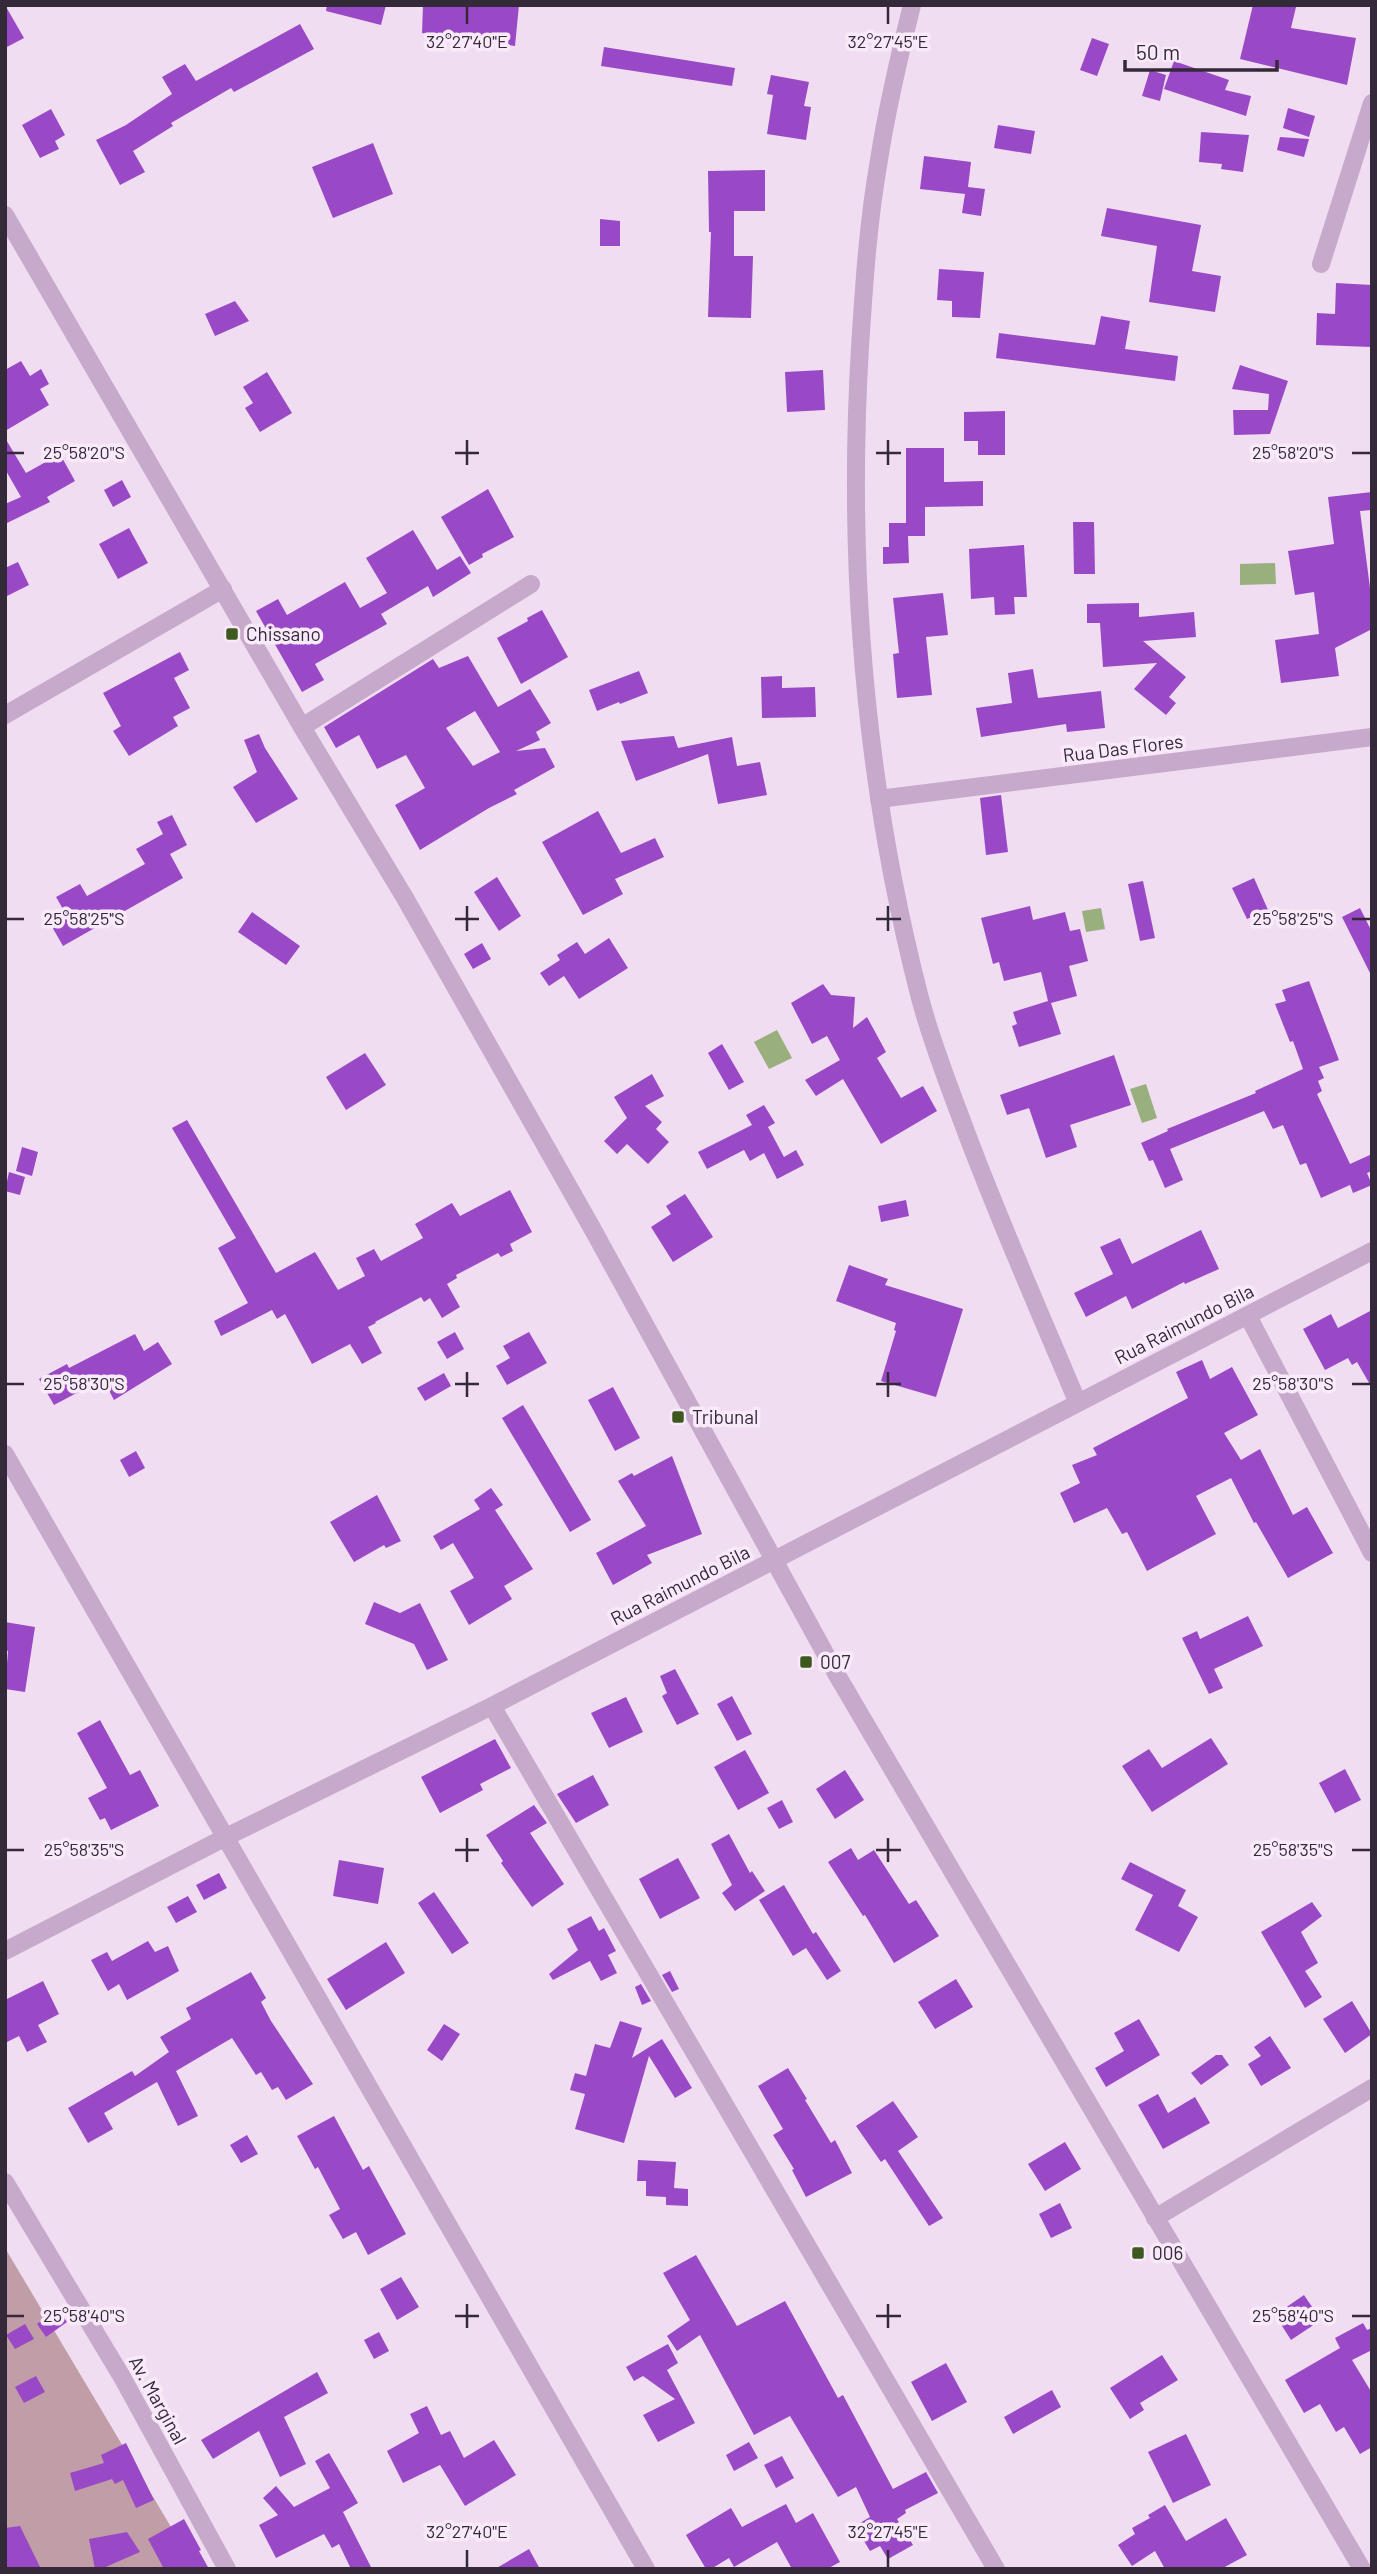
<svg xmlns="http://www.w3.org/2000/svg" width="1377" height="2574" font-family="Barlow,sans-serif">
<style>
.green{fill:#c19da7}
.water{fill:#99af7d}
.building{fill:#9949c5;fill-rule:evenodd}
.lines{fill:none;stroke-linecap:round;stroke-linejoin:round}
.minor{stroke:#c6a9cb;stroke-width:18}
.ticks{fill:none;stroke:#342938;stroke-width:2.5}
.poi-dot{fill:#3e591f;stroke:#f9eafa;stroke-width:2.5}
.labels{text-anchor:middle;stroke-width:7;stroke-linejoin:round;paint-order:stroke}
.poi-label{font-size:19px;fill:#342938;stroke:#f9eafa;text-anchor:start}
.street-label{font-size:19px;fill:#342938;stroke:#f9eafa}
.ticks-label{font-size:18px;text-anchor:middle;fill:#342938;stroke:#f9eafa;stroke-width:7;stroke-linejoin:round;paint-order:stroke}
</style>
<rect width="100%" height="100%" fill="#f1ddf2"/>
<polygon class="green" points="5,2248 196,2569 5,2569"/>
<g class="water">
<polygon points="1275,563 1276,584 1240,585 1240,564"/>
<polygon points="1101,908 1105,929 1086,932 1082,911"/>
<polygon points="777,1030 792,1058 769,1069 754,1042"/>
<polygon points="1146,1084 1157,1118 1142,1123 1130,1089"/>
</g>
<g class="building">
<polygon points="5,5 24,38 5,48"/>
<polygon points="327,5 386,5 381,25 326,11"/>
<polygon points="423,5 519,5 515,46 422,33"/>
<polygon points="1253,5 1296,7 1291,28 1356,38 1347,85 1240,59"/>
<polygon points="300,24 314,49 234,92 231,88 171,123 173,126 133,151 145,172 120,185 96,140 126,125 172,94 162,77 185,64 196,81"/>
<polygon points="1092,38 1109,44 1097,76 1080,70"/>
<polygon points="604,47 735,68 732,86 601,66"/>
<polygon points="1174,61 1229,80 1225,90 1251,96 1246,116 1164,89"/>
<polygon points="1150,70 1166,75 1160,101 1142,96"/>
<polygon points="771,75 809,82 804,106 811,107 806,140 767,134 773,95 767,94"/>
<polygon points="1288,108 1315,116 1309,137 1283,128"/>
<polygon points="51,109 65,135 55,141 59,149 40,158 22,125"/>
<polygon points="998,125 1035,131 1031,154 994,148"/>
<polygon points="1201,132 1249,135 1243,172 1221,169 1222,164 1199,162"/>
<polygon points="1280,137 1309,139 1304,157 1277,150"/>
<polygon points="373,143 393,194 333,218 312,167"/>
<polygon points="924,156 971,162 968,187 985,189 981,216 962,213 965,194 920,189"/>
<polygon points="765,170 765,211 734,211 734,256 753,256 751,318 708,317 711,232 709,232 708,171"/>
<polygon points="1107,208 1201,225 1192,271 1221,276 1215,312 1149,302 1157,246 1101,236"/>
<polygon points="600,219 620,221 620,246 600,246"/>
<polygon points="939,269 984,272 980,318 952,317 952,301 937,300"/>
<polygon points="1336,283 1372,285 1372,347 1316,345 1317,313 1335,314"/>
<polygon points="235,301 249,321 215,336 205,314"/>
<polygon points="1101,316 1130,321 1125,349 1178,356 1175,381 996,358 999,333 1095,345"/>
<polygon points="21,361 30,376 41,369 49,384 40,389 49,405 5,431 5,370"/>
<polygon points="1240,365 1288,381 1270,434 1234,435 1233,410 1268,410 1269,394 1232,389"/>
<polygon points="823,370 825,410 787,412 785,372"/>
<polygon points="267,372 292,413 260,432 245,408 253,403 243,387"/>
<polygon points="1005,411 1005,455 978,455 978,441 964,441 964,412"/>
<polygon points="5,438 26,473 60,454 75,481 47,497 50,502 5,524 5,504 21,497 5,469"/>
<polygon points="906,448 944,448 944,482 983,481 983,506 925,507 925,536 908,536 909,563 883,564 883,547 889,547 889,523 906,523"/>
<polygon points="122,480 131,497 113,507 104,490"/>
<polygon points="488,489 514,537 482,554 483,557 469,565 441,517"/>
<polygon points="1372,492 1372,510 1360,511 1372,603 1372,629 1335,648 1339,676 1281,683 1275,640 1319,634 1314,592 1295,595 1288,551 1334,544 1328,497"/>
<polygon points="1073,522 1094,522 1095,574 1074,574"/>
<polygon points="129,528 148,563 118,579 99,544"/>
<polygon points="413,530 437,570 460,556 471,573 433,597 428,586 381,614 387,624 315,664 324,680 302,692 256,611 278,599 287,615 345,582 360,608 387,593 366,558"/>
<polygon points="1024,545 1027,597 1014,597 1015,614 995,615 994,597 971,599 969,549"/>
<polygon points="18,562 29,585 5,597 5,568"/>
<polygon points="943,593 948,635 926,637 932,695 897,698 893,654 899,653 893,598"/>
<polygon points="1139,603 1139,617 1194,612 1196,637 1143,641 1186,677 1169,697 1176,703 1166,715 1134,689 1157,663 1103,667 1100,623 1087,623 1087,604"/>
<polygon points="542,610 568,657 521,684 497,638 528,621 527,618"/>
<polygon points="180,652 189,670 174,678 190,708 173,717 178,726 129,756 113,731 121,726 103,693"/>
<path d="M468,656L498,707L530,689L551,723L536,732L540,740L516,751L545,748L555,767L514,790L517,794L489,808L420,850L395,805L425,788L406,755L377,769L359,735L336,748L324,727L433,659L439,668ZM475,711L500,752L473,766L446,728Z"/>
<polygon points="1033,669 1038,698 1101,691 1105,728 1067,732 1066,724 981,737 976,708 1012,703 1008,673"/>
<polygon points="639,671 648,693 620,704 619,702 597,711 589,690"/>
<polygon points="782,676 782,688 815,687 816,717 762,718 761,677"/>
<polygon points="259,734 265,748 298,799 256,823 233,787 257,772 244,740"/>
<polygon points="674,736 678,748 732,737 737,766 760,762 767,795 718,804 708,754 636,781 621,741"/>
<polygon points="1001,795 1008,852 986,855 980,798"/>
<polygon points="598,811 621,853 655,838 664,857 615,879 623,894 583,915 542,842"/>
<polygon points="172,815 187,845 170,854 183,878 63,946 51,925 67,916 56,897 80,884 87,896 145,864 136,849 163,834 157,822"/>
<polygon points="497,877 521,916 499,931 474,892"/>
<polygon points="1254,878 1268,910 1247,919 1232,888"/>
<polygon points="1143,881 1155,938 1140,941 1128,884"/>
<polygon points="1030,906 1033,920 1065,912 1070,931 1080,929 1088,961 1069,966 1077,996 1051,1003 1061,1034 1019,1047 1012,1026 1017,1024 1013,1012 1048,1001 1041,972 1004,981 999,962 993,964 981,918"/>
<polygon points="1360,908 1372,932 1372,977 1342,917"/>
<polygon points="252,912 300,946 286,965 238,932"/>
<polygon points="609,938 628,968 579,999 564,976 549,986 540,973 560,960 557,955 577,942 585,954"/>
<polygon points="482,943 491,959 473,969 464,954"/>
<polygon points="1309,981 1339,1060 1319,1067 1324,1078 1318,1081 1322,1091 1317,1094 1350,1164 1372,1154 1372,1171 1367,1173 1372,1185 1353,1193 1350,1185 1321,1198 1306,1163 1300,1165 1283,1125 1273,1129 1264,1111 1170,1149 1183,1180 1165,1188 1153,1160 1149,1161 1141,1143 1168,1131 1167,1129 1256,1093 1255,1091 1303,1069 1293,1041 1290,1042 1275,1004 1286,1001 1282,990"/>
<polygon points="823,984 831,995 855,997 853,1028 867,1017 886,1052 877,1058 901,1098 923,1086 937,1111 881,1144 843,1079 816,1096 805,1080 840,1060 827,1036 812,1044 791,1003"/>
<polygon points="722,1044 744,1082 729,1090 708,1053"/>
<polygon points="365,1053 386,1085 346,1110 326,1077"/>
<polygon points="1114,1055 1131,1105 1070,1125 1077,1147 1046,1158 1029,1108 1007,1115 1000,1095"/>
<polygon points="652,1074 664,1096 645,1106 662,1122 656,1129 669,1142 648,1164 627,1144 617,1154 604,1141 627,1118 614,1097"/>
<polygon points="764,1105 775,1123 768,1127 784,1157 796,1150 804,1165 777,1179 764,1153 750,1161 744,1150 707,1169 698,1152 752,1125 746,1115"/>
<polygon points="187,1120 276,1273 315,1252 338,1290 365,1276 356,1258 374,1249 381,1261 423,1238 415,1224 452,1203 460,1216 510,1190 532,1232 510,1244 513,1251 501,1257 498,1253 456,1275 457,1278 447,1284 460,1307 442,1318 430,1298 424,1302 421,1297 375,1322 376,1323 368,1327 382,1353 362,1364 350,1344 312,1364 285,1314 277,1319 272,1310 221,1336 214,1321 248,1303 218,1248 236,1238 172,1128"/>
<polygon points="22,1147 38,1152 32,1176 16,1171"/>
<polygon points="9,1172 25,1177 20,1195 5,1191"/>
<polygon points="685,1194 713,1237 673,1262 651,1227 671,1214 666,1206"/>
<polygon points="906,1200 909,1216 881,1222 878,1206"/>
<polygon points="1201,1230 1219,1269 1185,1284 1184,1282 1132,1309 1126,1296 1086,1317 1074,1293 1113,1274 1100,1247 1120,1238 1132,1264"/>
<polygon points="849,1265 888,1279 885,1285 963,1309 936,1397 881,1381 896,1331 894,1330 896,1323 836,1301"/>
<polygon points="1372,1310 1372,1388 1357,1362 1352,1365 1348,1358 1325,1370 1303,1329 1331,1314 1338,1328"/>
<polygon points="455,1332 464,1349 447,1359 437,1342"/>
<polygon points="529,1332 547,1363 507,1385 496,1366 510,1358 503,1346"/>
<polygon points="135,1334 144,1351 158,1342 172,1364 114,1400 103,1379 54,1405 39,1379 67,1364 69,1368"/>
<polygon points="1202,1360 1210,1379 1232,1367 1258,1415 1224,1433 1241,1460 1260,1449 1293,1515 1307,1507 1333,1553 1288,1578 1256,1522 1254,1523 1231,1478 1196,1496 1216,1534 1147,1571 1127,1532 1122,1534 1107,1508 1074,1523 1060,1493 1080,1483 1072,1465 1097,1455 1093,1448 1188,1398 1176,1372"/>
<polygon points="444,1373 451,1386 425,1401 417,1388"/>
<polygon points="613,1387 640,1438 615,1451 588,1400"/>
<polygon points="523,1405 591,1520 570,1532 502,1418"/>
<polygon points="136,1451 145,1468 129,1477 120,1460"/>
<polygon points="672,1456 702,1534 647,1555 652,1563 613,1585 596,1553 646,1526 618,1481 632,1473 634,1476"/>
<polygon points="491,1488 503,1505 495,1510 533,1569 504,1586 512,1599 469,1625 450,1591 474,1578 453,1543 441,1550 433,1536 480,1509 474,1500"/>
<polygon points="377,1495 401,1541 386,1548 384,1545 354,1562 330,1522"/>
<polygon points="374,1602 400,1613 420,1603 448,1660 427,1670 414,1644 365,1624"/>
<polygon points="1248,1616 1263,1646 1214,1669 1223,1688 1209,1694 1182,1638 1197,1631 1200,1639"/>
<polygon points="5,1622 35,1627 25,1692 5,1689 8,1651 5,1650"/>
<polygon points="675,1669 699,1714 677,1725 662,1696 667,1693 660,1676"/>
<polygon points="732,1696 752,1734 737,1741 717,1704"/>
<polygon points="626,1697 643,1732 609,1748 591,1713"/>
<polygon points="100,1720 130,1775 140,1770 159,1806 111,1830 105,1818 100,1820 88,1798 107,1788 77,1733"/>
<polygon points="1211,1738 1228,1764 1152,1812 1122,1766 1149,1749 1162,1768"/>
<polygon points="495,1739 511,1768 480,1784 483,1790 440,1813 421,1777"/>
<polygon points="745,1750 769,1793 738,1810 714,1767"/>
<polygon points="1345,1769 1361,1800 1335,1813 1319,1783"/>
<polygon points="845,1770 864,1800 835,1819 816,1789"/>
<polygon points="593,1775 609,1805 576,1823 557,1794"/>
<polygon points="782,1800 793,1822 779,1829 767,1808"/>
<polygon points="534,1805 547,1823 530,1833 564,1884 532,1907 501,1863 503,1861 486,1835"/>
<polygon points="729,1834 750,1873 752,1871 765,1891 735,1911 722,1893 732,1885 711,1844"/>
<polygon points="851,1848 858,1860 874,1850 909,1904 916,1900 939,1936 894,1963 865,1915 863,1916 828,1862"/>
<polygon points="678,1858 700,1898 660,1919 639,1879"/>
<polygon points="339,1860 384,1868 378,1904 333,1896"/>
<polygon points="1130,1862 1186,1890 1178,1906 1198,1917 1179,1952 1135,1930 1153,1895 1121,1879"/>
<polygon points="219,1873 227,1888 204,1900 196,1885"/>
<polygon points="784,1885 813,1934 816,1932 841,1971 827,1980 806,1948 793,1956 759,1900"/>
<polygon points="434,1892 469,1943 452,1954 418,1903"/>
<polygon points="188,1896 197,1912 176,1923 167,1907"/>
<polygon points="1312,1902 1322,1916 1301,1932 1318,1963 1305,1971 1322,1997 1305,2008 1261,1932"/>
<polygon points="591,1916 599,1931 604,1928 616,1951 608,1955 617,1973 601,1981 590,1961 553,1980 549,1974 578,1950 567,1929"/>
<polygon points="148,1941 155,1952 168,1946 179,1971 127,2000 119,1984 108,1991 91,1960 107,1952 112,1961"/>
<polygon points="386,1942 405,1973 346,2010 327,1979"/>
<polygon points="670,1971 679,1989 672,1992 662,1975"/>
<polygon points="251,1972 266,1998 261,2002 271,2021 313,2084 286,2100 278,2087 272,2090 261,2072 256,2075 232,2038 176,2071 198,2116 178,2126 157,2082 104,2113 113,2129 88,2143 68,2108 132,2071 135,2076 169,2052 160,2037 191,2019 186,2008"/>
<polygon points="956,1979 973,2007 935,2029 918,2002"/>
<polygon points="43,1981 59,2014 38,2025 47,2042 27,2052 19,2036 5,2043 5,2000"/>
<polygon points="641,1984 651,2001 642,2005 635,1987"/>
<polygon points="1352,2001 1372,2034 1345,2053 1323,2019"/>
<polygon points="1139,2019 1160,2055 1106,2087 1095,2068 1124,2051 1114,2033"/>
<polygon points="620,2021 642,2028 632,2058 662,2039 692,2088 675,2098 649,2056 624,2143 575,2129 585,2094 570,2090 575,2073 586,2076 595,2044 610,2048"/>
<polygon points="444,2024 460,2034 442,2061 427,2050"/>
<polygon points="1270,2036 1291,2068 1261,2086 1248,2064 1261,2056 1254,2047"/>
<polygon points="1216,2055 1222,2055 1229,2065 1201,2085 1191,2073"/>
<polygon points="788,2068 807,2099 805,2100 831,2143 835,2140 852,2173 806,2197 792,2170 794,2169 773,2135 783,2129 758,2086"/>
<polygon points="1158,2094 1168,2113 1195,2097 1210,2123 1163,2149 1138,2105"/>
<polygon points="893,2101 918,2137 898,2151 943,2218 929,2226 885,2159 881,2162 856,2126"/>
<polygon points="334,2116 363,2170 369,2166 406,2234 368,2255 356,2232 343,2239 329,2215 340,2209 318,2167 315,2169 297,2136"/>
<polygon points="247,2135 258,2154 241,2163 230,2145"/>
<polygon points="1065,2142 1081,2169 1045,2191 1028,2164"/>
<polygon points="638,2160 676,2162 674,2188 688,2189 688,2206 666,2205 666,2197 646,2196 646,2181 637,2181"/>
<polygon points="1060,2203 1072,2228 1051,2238 1039,2214"/>
<polygon points="696,2255 737,2326 785,2301 838,2398 843,2395 893,2489 926,2472 938,2493 905,2510 906,2513 897,2519 913,2545 888,2559 880,2546 870,2551 855,2526 870,2517 856,2487 838,2497 790,2416 754,2435 700,2335 677,2351 667,2336 690,2320 663,2273"/>
<polygon points="401,2277 419,2307 397,2320 380,2289"/>
<polygon points="1304,2295 1321,2320 1291,2340 1275,2315"/>
<polygon points="58,2309 67,2322 46,2337 37,2324"/>
<polygon points="1363,2323 1367,2330 1372,2328 1372,2350 1352,2360 1372,2393 1372,2447 1360,2454 1344,2427 1336,2432 1320,2404 1304,2413 1285,2380 1340,2348 1335,2338"/>
<polygon points="25,2324 34,2339 15,2349 6,2335"/>
<polygon points="379,2332 389,2351 374,2359 364,2340"/>
<polygon points="668,2344 678,2363 667,2370 695,2423 658,2442 643,2415 675,2399 643,2376 634,2381 626,2367"/>
<polygon points="1162,2355 1178,2380 1140,2403 1144,2410 1130,2419 1110,2388"/>
<polygon points="946,2363 967,2402 932,2421 911,2382"/>
<polygon points="317,2372 328,2393 284,2417 306,2464 280,2477 259,2431 213,2459 201,2440"/>
<polygon points="36,2376 45,2392 24,2403 15,2387"/>
<polygon points="1052,2390 1061,2407 1013,2434 1004,2417"/>
<polygon points="427,2406 441,2435 450,2431 464,2458 494,2440 516,2475 465,2506 440,2465 403,2483 387,2451 419,2433 410,2414"/>
<polygon points="1186,2434 1211,2485 1173,2503 1148,2452"/>
<polygon points="749,2442 758,2458 734,2471 726,2455"/>
<polygon points="126,2443 154,2500 136,2508 123,2480 115,2484 112,2479 75,2491 70,2473 104,2463 101,2455"/>
<polygon points="329,2453 358,2503 343,2512 372,2569 351,2569 339,2544 332,2548 324,2534 276,2558 259,2525 278,2515 263,2498 276,2486 294,2507 330,2488 315,2461"/>
<polygon points="782,2456 794,2478 776,2488 764,2465"/>
<polygon points="786,2504 796,2523 813,2513 840,2562 827,2569 792,2569 777,2542 734,2567 729,2558 711,2569 706,2569 686,2535 731,2508 742,2527"/>
<polygon points="1165,2505 1186,2541 1226,2518 1247,2555 1221,2569 1165,2569 1155,2551 1132,2566 1118,2545 1135,2534 1132,2528 1150,2518 1148,2515"/>
<polygon points="184,2519 201,2550 199,2551 209,2569 164,2569 148,2539"/>
<polygon points="20,2526 41,2569 5,2569 5,2528"/>
<polygon points="127,2532 140,2552 101,2569 95,2569 89,2539"/>
<polygon points="529,2549 540,2569 495,2569"/>
</g>
<g class="lines">
<g class="minor">
<path d="M912,5C899,57 887,108 879,160C868,222 864,285 860,347C847,566 865,786 920,998C931,1040 947,1081 962,1121C997,1216 1038,1308 1077,1401"/>
<polyline points="5,215 302,727 405,898 592,1228 837,1675 1362,2569"/>
<polyline points="1321,264 1372,103"/>
<polyline points="5,715 223,589"/>
<polyline points="302,727 531,584"/>
<polyline points="879,799 1372,737"/>
<polyline points="1248,1316 1372,1553"/>
<polyline points="5,1454 646,2569"/>
<polyline points="492,1706 996,2569"/>
<polyline points="5,1951 226,1837 492,1706 1372,1251"/>
<polyline points="5,2182 122,2377 227,2569"/>
<polyline points="1155,2218 1372,2088"/>
</g>
</g>
<path class="ticks" d="M467,7V24M888,7V24M467,440V465M888,440V465M7,453H24M455,453H479M876,453H901M1352,453H1370M467,906V931M888,906V931M7,919H24M455,919H479M876,919H901M1352,919H1370M467,1372V1397M888,1372V1397M7,1384H24M455,1384H479M876,1384H901M1352,1384H1370M467,1838V1862M888,1838V1862M7,1850H24M455,1850H479M876,1850H901M1352,1850H1370M467,2304V2328M888,2304V2328M7,2316H24M455,2316H479M876,2316H901M1352,2316H1370M467,2550V2567M888,2550V2567"/>
<g class="poi-dot">
<rect x="225" y="627" width="14" height="14" rx="3.5"/>
<rect x="671" y="1410" width="14" height="14" rx="3.5"/>
<rect x="799" y="1655" width="14" height="14" rx="3.5"/>
<rect x="1131" y="2246" width="14" height="14" rx="3.5"/>
</g>
<g class="labels">
<g class="poi-label">
<text x="246" y="641">Chissano</text>
<text x="692" y="1424">Tribunal</text>
<text x="820" y="1669">007</text>
<text x="1152" y="2260">006</text>
</g>
<g class="street-label">
<text transform="translate(1123 748) rotate(-7)" y="7">Rua Das Flores</text>
<text transform="translate(1184 1324) rotate(-27)" y="7">Rua Raimundo Bila</text>
<text transform="translate(680 1585) rotate(-27)" y="7">Rua Raimundo Bila</text>
<text transform="translate(158 2400) rotate(61)" y="7">Av. Marginal</text>
</g>
</g>
<g class="ticks-label">
<text x="467" y="48">32°27'40"E</text>
<text x="888" y="48">32°27'45"E</text>
<text x="84" y="459">25°58'20"S</text>
<text x="1293" y="459">25°58'20"S</text>
<text x="84" y="925">25°58'25"S</text>
<text x="1293" y="925">25°58'25"S</text>
<text x="84" y="1390">25°58'30"S</text>
<text x="1293" y="1390">25°58'30"S</text>
<text x="84" y="1856">25°58'35"S</text>
<text x="1293" y="1856">25°58'35"S</text>
<text x="84" y="2322">25°58'40"S</text>
<text x="1293" y="2322">25°58'40"S</text>
<text x="467" y="2538">32°27'40"E</text>
<text x="888" y="2538">32°27'45"E</text>
</g>
<rect width="1377" height="2574" fill="none" stroke="#342938" stroke-width="14"/>
<path d="M1125 60v10h152v-10" fill="none" stroke="#342938" stroke-width="3.5"/>
<text x="1136" y="60" font-size="21" fill="#342938" stroke="#f9eafa" stroke-width="5" paint-order="stroke">50 m</text>
</svg>
